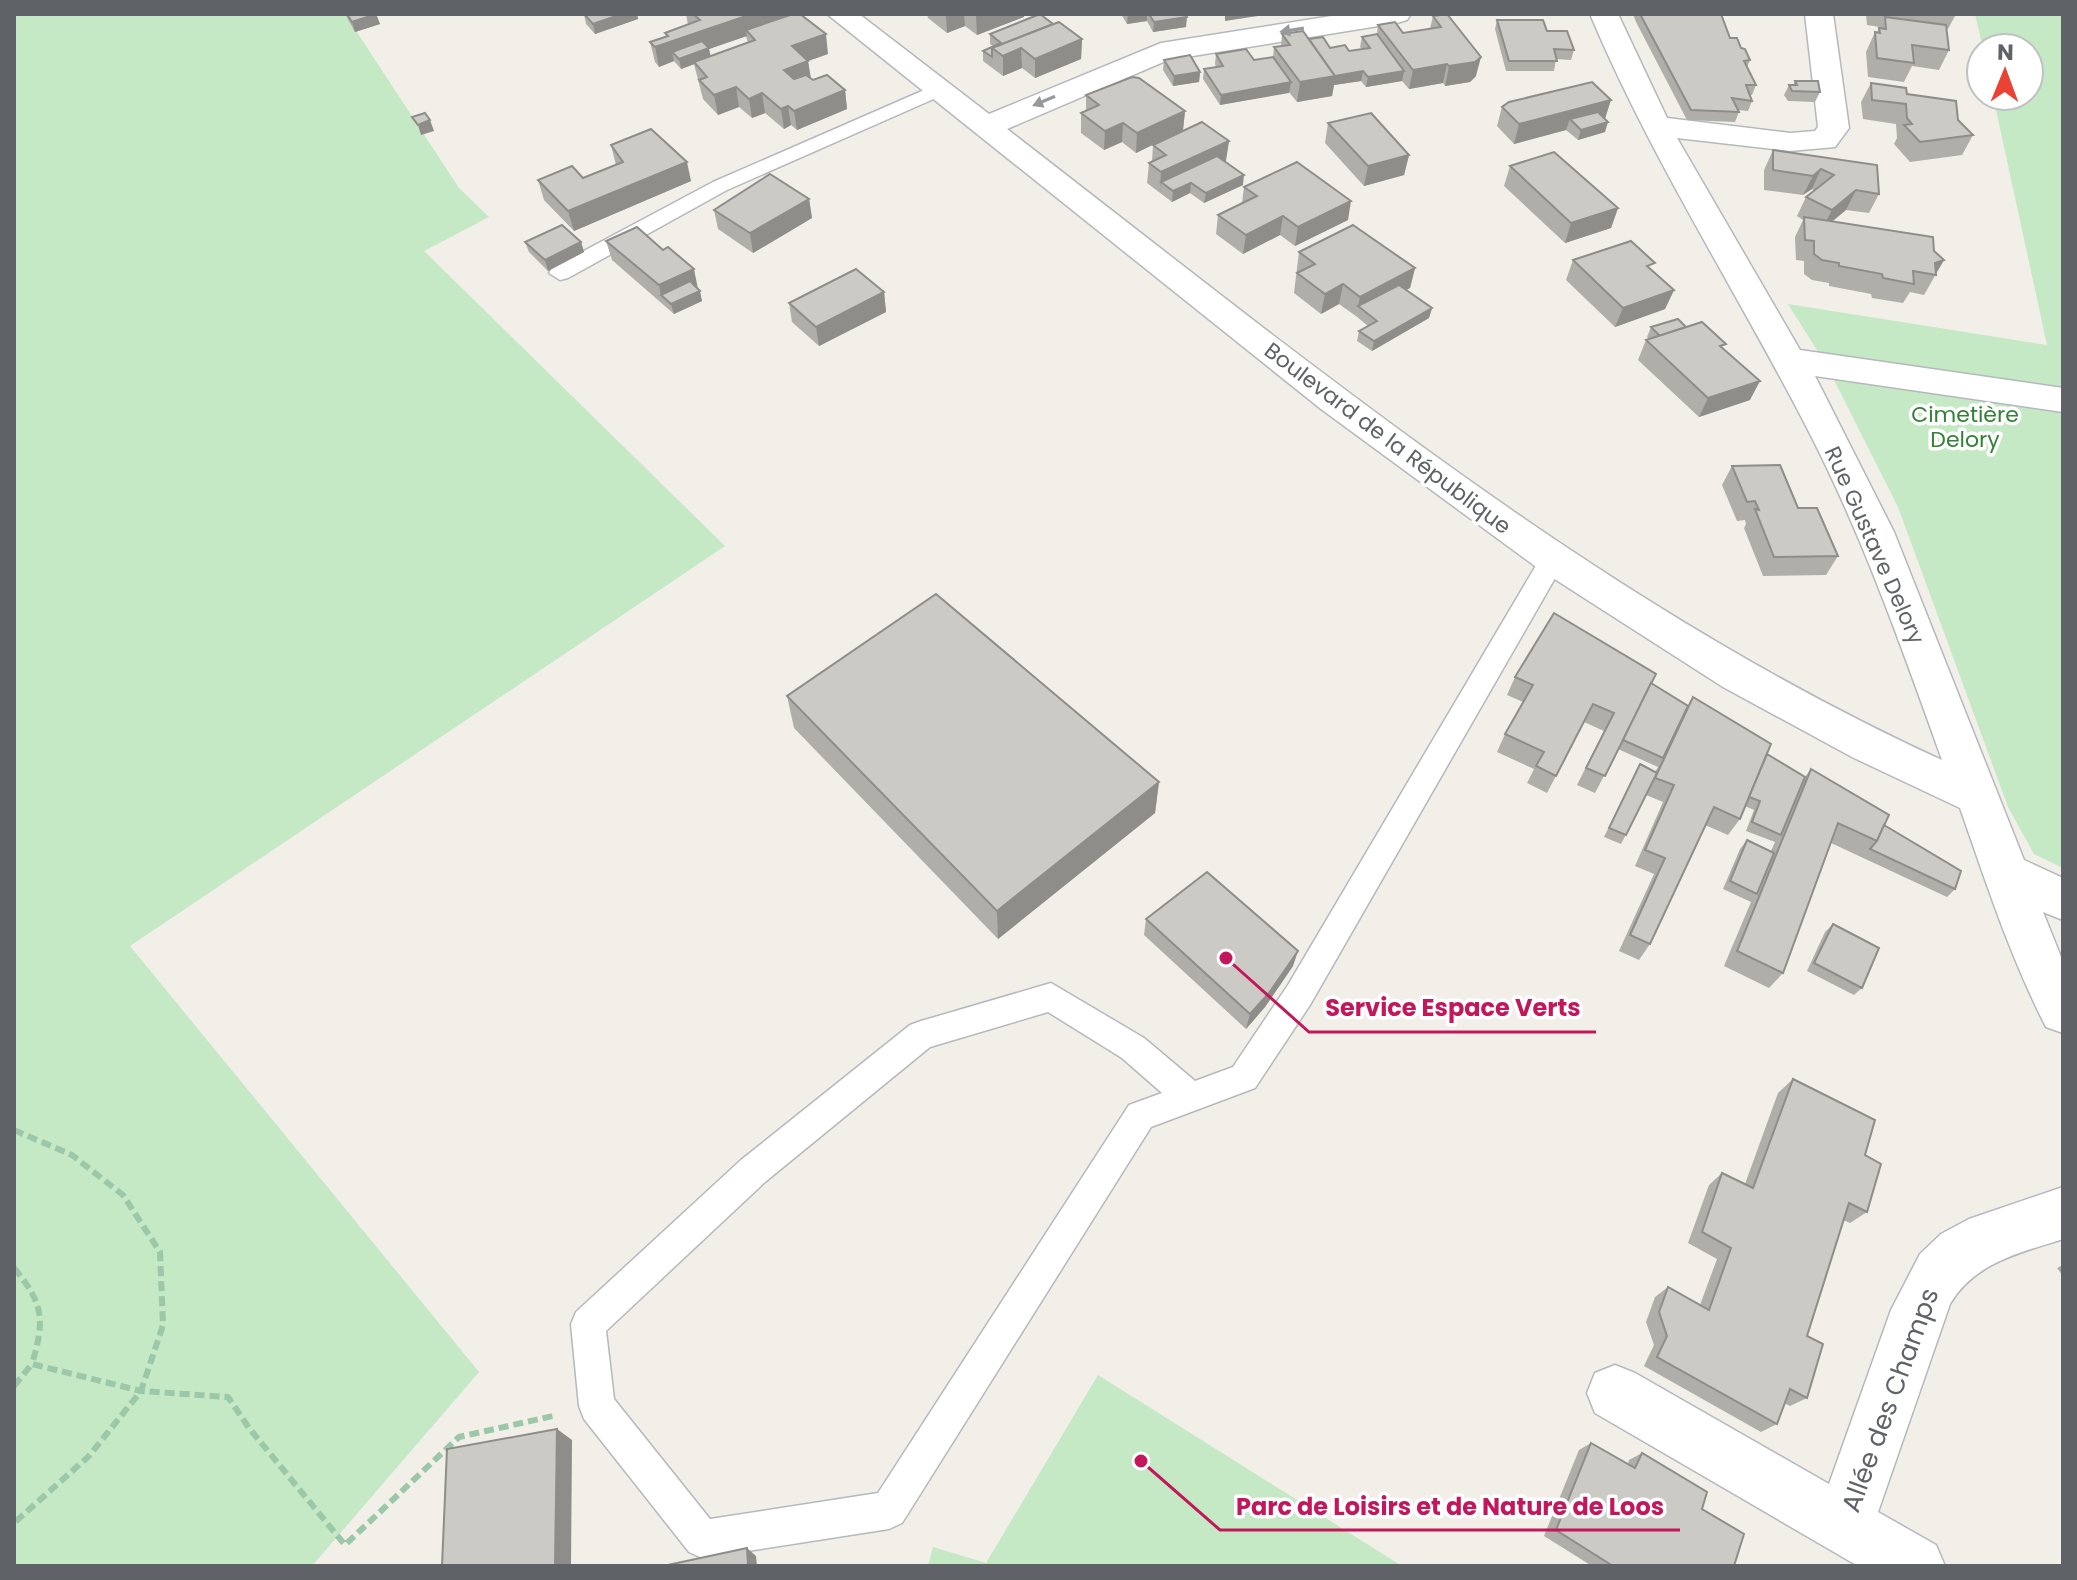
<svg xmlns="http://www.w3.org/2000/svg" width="2077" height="1580" font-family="Poppins,sans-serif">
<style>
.green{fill:#c5e8c5}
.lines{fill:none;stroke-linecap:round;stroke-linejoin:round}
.service-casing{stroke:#b5b8bc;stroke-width:3}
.minor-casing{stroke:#b5b8bc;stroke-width:3}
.path{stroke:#9cc7a9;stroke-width:6;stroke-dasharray:10 5;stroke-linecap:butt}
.service{fill:#fff;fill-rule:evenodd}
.minor{fill:#fff;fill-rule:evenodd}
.wall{fill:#afaea9;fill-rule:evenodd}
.shaded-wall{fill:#8f8d8a}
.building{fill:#cccac5;stroke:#8f8d8a;stroke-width:2}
.oneway{fill:#979a9d}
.labels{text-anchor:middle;stroke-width:7;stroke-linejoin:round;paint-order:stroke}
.park-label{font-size:22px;fill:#348238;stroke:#fff}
.street-label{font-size:22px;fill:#5f6368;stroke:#fff}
.near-street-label{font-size:26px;fill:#5f6368;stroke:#fff}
.leader{fill:none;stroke:#c2185b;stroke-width:3}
.callout-dot{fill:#c2185b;stroke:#fff;stroke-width:3}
.callout-label{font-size:24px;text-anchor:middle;font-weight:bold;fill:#c2185b;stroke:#fff;stroke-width:7;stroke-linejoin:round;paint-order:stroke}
</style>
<rect width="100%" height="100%" fill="#f1efe8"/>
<g class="green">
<polygon points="14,14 345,14 459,188 489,217 424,251 725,546 130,946 479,1372 312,1566 14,1566"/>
<polygon points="1975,14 2063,14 2063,868 2034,854 2008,807 1898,507 1827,366 1788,304 2047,345 1993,96 2029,96 2029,48 1983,48"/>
<polygon points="1098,1375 1402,1566 928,1566 933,1547 986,1563"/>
</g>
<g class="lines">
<defs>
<g id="service">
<polygon points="938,84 945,86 948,90 945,94 727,190 568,278 560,280 549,273 552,268 713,182"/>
<path d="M1553,550L1562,552L1566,559L1310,1005L1255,1088L1151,1127L902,1523L889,1529L702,1558L689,1552L584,1419L579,1406L571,1324L576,1312L741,1160L910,1025L921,1021L1051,983L1144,1038L1195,1081L1233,1067L1288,985L1544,552ZM1048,1012L1122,1058L1162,1093L1129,1105L878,1493L710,1519L614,1399L606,1331L765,1182L930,1047Z"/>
</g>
<g id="minor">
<path d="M827,14H859L989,114L1161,43L1344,14H1411L1407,20L1397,23L1168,60L1007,129C1304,358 1598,603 1942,760C1902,648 1862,534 1807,428C1736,290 1651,159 1590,14H1618L1667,118L1790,133L1815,131L1818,127L1805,14H1833L1849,128L1835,147L1790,151L1677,138L1800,350L2063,388V412L1815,376L1894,532L2024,860L2063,878V920L2043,912L2063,962V1033L2046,1027C2010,957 1986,882 1960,808L1852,757L1723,687L1539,569L1321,409Z"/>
<path d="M2063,1187V1239C2020,1253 1975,1262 1950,1304L1878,1512L1936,1545L1945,1566H1858L1595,1413L1587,1393L1595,1373L1615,1365L1635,1373L1829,1484L1891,1310L1920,1254L1941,1234L1969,1219Z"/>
</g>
</defs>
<use href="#service" class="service-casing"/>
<use href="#minor" class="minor-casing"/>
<g class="path">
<polyline points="14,1130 72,1155 123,1195 160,1252 163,1325 141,1391 89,1456 14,1523"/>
<path d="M14,1268C44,1304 45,1320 32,1364L141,1391L228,1397L249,1428L345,1545L459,1437L553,1416"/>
<polyline points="14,1386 32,1364"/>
</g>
<use href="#service" class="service"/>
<use href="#minor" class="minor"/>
</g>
<g class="wall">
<polygon points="345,14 376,14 380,24 355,32"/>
<polygon points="584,14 637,14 638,19 595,34 586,24"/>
<path d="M686,14H787L788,16L828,54L808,61L811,78L813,80L845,90L847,109L797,130L791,125L784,129L765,113L752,118L739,107L718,115L703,99L694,64L681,69L674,61L659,67L655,62L650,42L666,37L665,33L688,25ZM746,36L748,43L710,56L709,49Z"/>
<polygon points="927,14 1024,14 1024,17 977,35 965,26 947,33 928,18"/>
<polygon points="1121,14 1193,14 1186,15 1186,27 1153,32 1147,21 1127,24"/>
<polygon points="1633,14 1721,14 1730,38 1750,60 1747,67 1756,85 1752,95 1750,95 1752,101 1748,111 1738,110 1739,112 1735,122 1687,120 1636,22"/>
<polygon points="1866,14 1956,14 1948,29 1946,29 1949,50 1939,70 1912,66 1904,82 1868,77 1866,52 1875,32 1877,32 1880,27 1867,25"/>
<polygon points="1433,16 1476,76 1470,82 1445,86 1443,83 1409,89 1402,81 1366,87 1361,81 1334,85 1332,96 1297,102 1289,92 1220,105 1203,79 1204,69 1216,67 1215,64 1216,54 1254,60 1273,57 1274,47 1281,46 1282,34 1309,39 1330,48 1349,51 1362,49 1360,47 1362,37 1377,34 1378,25 1403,33 1430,29"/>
<polygon points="1497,20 1547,31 1574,50 1571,60 1556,59 1554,71 1506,71 1495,29"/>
<polygon points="1053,24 1082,39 1081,59 1035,78 1022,68 1003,76 983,61 983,51 993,46 990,44 990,34"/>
<polygon points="1164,60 1200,72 1199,82 1173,86 1163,70"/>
<polygon points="1795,81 1820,92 1815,102 1788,101 1784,95 1789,85 1793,85"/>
<polygon points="1871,83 1907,94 1958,120 1973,135 1962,155 1910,162 1894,144 1897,138 1896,124 1863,119 1861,102"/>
<polygon points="1086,95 1185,111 1183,130 1136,153 1122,142 1104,150 1081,133 1081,113 1086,111"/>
<polygon points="1502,107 1605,119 1605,132 1578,140 1566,130 1514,144 1497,126"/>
<polygon points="1328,123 1409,155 1404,175 1364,186 1325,143"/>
<polygon points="1229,141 1225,162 1243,185 1204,203 1190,193 1172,202 1147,183 1149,163 1152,161 1153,145"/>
<polygon points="611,145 691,181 574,231 544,200 538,180 583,178 616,165"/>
<polygon points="1773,150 1879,194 1869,213 1846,210 1832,222 1934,251 1944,260 1924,295 1910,292 1903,303 1872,298 1871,294 1829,286 1829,283 1812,280 1804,274 1804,261 1796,260 1795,237 1803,220 1797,216 1806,197 1814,190 1812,189 1803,195 1764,190 1764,170"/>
<polygon points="1510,166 1618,208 1611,228 1565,243 1504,186"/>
<polygon points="1244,187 1348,220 1295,246 1280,235 1243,254 1216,234 1218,215 1242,203"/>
<polygon points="809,199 812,218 753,253 718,229 714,210"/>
<polygon points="606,241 698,289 702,301 674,314 612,260"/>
<polygon points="525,242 581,242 584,252 548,271 529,252"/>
<polygon points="1299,252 1415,268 1410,288 1406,290 1432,308 1429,318 1372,351 1357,341 1359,331 1368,326 1356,316 1339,304 1321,314 1294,293"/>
<polygon points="1573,260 1652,270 1674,290 1665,309 1615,327 1566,280"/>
<polygon points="884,292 886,312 819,346 792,322 789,303"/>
<polygon points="1651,327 1686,327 1724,349 1750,400 1699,417 1638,360 1646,340 1649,339 1647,337"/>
<polygon points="1732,466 1798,508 1838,556 1826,575 1763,576 1744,528 1746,524 1745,520 1737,521 1722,485"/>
<polygon points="1515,677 1651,683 1688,706 1693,697 1767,754 1805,777 1811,769 1884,825 1955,889 1947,897 1831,843 1783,973 1769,988 1724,966 1751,902 1723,889 1740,849 1747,840 1771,851 1775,842 1746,831 1754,810 1745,806 1740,819 1728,835 1705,825 1650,944 1639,960 1619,951 1654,874 1635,866 1663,802 1646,795 1621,844 1604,837 1640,764 1655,772 1658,767 1618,749 1595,793 1577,785 1604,731 1584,722 1547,793 1527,783 1534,769 1497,752 1505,734 1523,702 1507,695"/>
<polygon points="787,696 1159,782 1155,813 998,939 794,728"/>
<polygon points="1146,919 1293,966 1265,1007 1246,1029 1144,935"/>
<polygon points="1833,924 1862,988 1854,995 1807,971 1825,932"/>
<polygon points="1793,1079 1865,1155 1867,1212 1850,1223 1843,1220 1807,1336 1807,1398 1790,1406 1784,1403 1777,1424 1761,1432 1644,1366 1654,1345 1646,1322 1655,1297 1668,1287 1700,1305 1717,1259 1688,1243 1709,1185 1722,1173 1745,1184 1778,1093"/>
<polygon points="2063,1265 2063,1276 2057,1268"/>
<polygon points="1591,1443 1628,1464 1629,1460 1642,1453 1702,1509 1734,1566 1592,1566 1544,1536 1579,1450"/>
</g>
<g class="shaded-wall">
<polygon points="376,14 380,24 355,32 352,22"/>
<polygon points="622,14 637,14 638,19 595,34 593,24"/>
<polygon points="752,14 787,14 788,22 746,30 747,36 709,49 711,58 681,69 679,59 672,52 674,61 659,67 655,47"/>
<polygon points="946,14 964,14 965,26 947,33"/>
<polygon points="981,14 1024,14 1024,17 977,35 976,16"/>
<polygon points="1128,14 1147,14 1147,21 1127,24"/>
<polygon points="1225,14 1271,14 1225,21"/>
<polygon points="1187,17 1186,27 1153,32 1154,22"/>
<polygon points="826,34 828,54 808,61 811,81 787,90 784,70 792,46"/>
<polygon points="1082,39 1081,59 1035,78 1035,59"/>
<polygon points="1021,48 1022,68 1003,76 1003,56"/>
<polygon points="1481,57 1476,76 1470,82 1445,86 1449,66"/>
<polygon points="1447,64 1443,83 1409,89 1413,70"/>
<polygon points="1363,71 1361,81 1334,85 1332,96 1297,102 1300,82"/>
<polygon points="1404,71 1402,81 1366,87 1368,77"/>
<polygon points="1200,72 1199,82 1173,86 1174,76"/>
<polygon points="1291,82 1289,93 1220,105 1221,95"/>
<polygon points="736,87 739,107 718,115 714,95"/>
<polygon points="845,90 847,109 797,130 794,111"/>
<polygon points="762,93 765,113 752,118 749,99"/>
<polygon points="1611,100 1605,119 1570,119 1566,130 1514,144 1519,124"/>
<polygon points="788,106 791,125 784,129 781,109"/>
<polygon points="1185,111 1183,130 1136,153 1137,133"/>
<polygon points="430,120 434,131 421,135 418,125"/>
<polygon points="1608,122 1605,132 1578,140 1581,130"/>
<polygon points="1123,123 1122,142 1104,150 1105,131"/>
<polygon points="1229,141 1226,161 1169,188 1161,182 1160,192 1161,172"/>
<polygon points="1409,155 1404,175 1364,186 1368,166"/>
<polygon points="687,162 691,181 574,231 568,211"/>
<polygon points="1821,169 1812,189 1803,195 1813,176"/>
<polygon points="1244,175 1243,185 1204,203 1206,193"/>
<polygon points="1191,183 1190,193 1172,202 1173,191"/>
<polygon points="1856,190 1846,210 1822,229 1832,210"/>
<polygon points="809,199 812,218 753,253 750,233"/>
<polygon points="1351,201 1348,220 1295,246 1298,227"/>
<polygon points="1618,208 1611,228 1565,243 1571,223"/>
<polygon points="1283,216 1280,235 1243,254 1246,235"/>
<polygon points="581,242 584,252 548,271 545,260"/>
<polygon points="1944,260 1935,275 1935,263"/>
<polygon points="1415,268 1410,288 1365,312 1358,306 1360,297"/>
<polygon points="694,269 698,289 661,295 659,285"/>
<polygon points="1343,284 1339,304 1321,314 1325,294"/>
<polygon points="1674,290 1665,309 1615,327 1623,308"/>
<polygon points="700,291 702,301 674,314 671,304"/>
<polygon points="884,292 886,312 819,346 816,327"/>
<polygon points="1432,308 1429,318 1372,351 1374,341"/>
<polygon points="1760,381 1750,400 1699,417 1708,398"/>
<polygon points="1159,782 1155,813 998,939 997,911"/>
<polygon points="1298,951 1293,966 1265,1007 1246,1029 1250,1014"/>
<polygon points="557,1429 572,1440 571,1566 555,1566"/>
<polygon points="747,1548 756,1556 757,1566 748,1566"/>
</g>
<g class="building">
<polygon points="347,14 376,14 352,22"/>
<polygon points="584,14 622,14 593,24"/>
<polygon points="693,14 752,14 655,47 650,42 668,36 665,33 700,20"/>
<polygon points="793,14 800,14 826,34 792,46 808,61 784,70 794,79 806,75 813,80 827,75 845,90 794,111 788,106 781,109 762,93 749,99 736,87 714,95 699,80 707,77 694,62 755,40 746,30"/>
<polygon points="1040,14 1053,24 992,48 992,57 983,51 1001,43 990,34"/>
<polygon points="1149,14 1186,14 1187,17 1154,22"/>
<polygon points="1447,14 1481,57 1475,62 1449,66 1447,64 1413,70 1378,25 1395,22 1403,33 1441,27 1433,16"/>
<polygon points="1640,14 1721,14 1730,38 1737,38 1741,48 1745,49 1750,60 1744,61 1756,85 1746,85 1752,101 1732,98 1739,112 1691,110"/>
<polygon points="1885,17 1946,25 1949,50 1912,45 1914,63 1877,58 1875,32 1880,33 1879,28 1886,29"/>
<polygon points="1497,20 1543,20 1547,31 1567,31 1574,50 1554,49 1557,61 1509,61"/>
<polygon points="1059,22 1082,39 1035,59 1021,48 1003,56 992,48"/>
<polygon points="1303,31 1335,76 1300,82 1274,47 1290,45 1282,34"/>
<polygon points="1377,34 1404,71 1368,77 1363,71 1335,76 1309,39 1323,37 1330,48 1345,45 1349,51 1370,48 1362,37"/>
<polygon points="702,41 709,48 679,59 672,52"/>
<polygon points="1246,49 1254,60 1273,57 1291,82 1221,95 1204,69 1223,66 1216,54"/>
<polygon points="1190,55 1200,72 1174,76 1164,60"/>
<polygon points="1132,77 1139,78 1185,111 1137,133 1123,123 1105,131 1081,113 1099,105 1086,95"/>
<polygon points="1795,81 1818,81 1820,92 1792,91 1789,85 1797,85"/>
<polygon points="1592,82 1611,100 1519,124 1502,107 1509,102"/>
<polygon points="1871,83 1906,88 1907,94 1956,101 1958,120 1973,135 1920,142 1904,125 1912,124 1907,118 1906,104 1872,100"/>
<polygon points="1598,112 1608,122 1581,130 1570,119"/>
<polygon points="425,113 430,120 418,125 412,117"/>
<polygon points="1371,113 1409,155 1368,166 1328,123"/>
<polygon points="1202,122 1229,141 1161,172 1149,163 1166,155 1153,145"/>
<polygon points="651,129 687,162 568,211 538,180 572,166 583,178 623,162 611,145"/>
<polygon points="1773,150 1877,165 1879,194 1856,190 1832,210 1806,197 1834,175 1821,169 1813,176 1773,170"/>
<polygon points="1554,152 1618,208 1571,223 1510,166"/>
<polygon points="1217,156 1244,175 1206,193 1191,183 1173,191 1161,182"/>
<polygon points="1297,162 1351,201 1298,227 1283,216 1246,235 1218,215 1257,196 1244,187"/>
<polygon points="770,174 809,199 750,233 714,210"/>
<polygon points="1804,217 1933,237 1934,251 1944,260 1935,263 1936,275 1913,271 1914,284 1883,278 1882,274 1839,266 1839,263 1822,260 1814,254 1814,241 1805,240"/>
<polygon points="562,225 581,242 545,260 525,242"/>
<polygon points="1353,225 1415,268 1360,297 1343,284 1325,294 1297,273 1315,264 1299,252"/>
<polygon points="637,227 663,250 668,247 694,269 659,285 606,241"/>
<polygon points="1631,241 1655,263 1647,266 1674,290 1623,308 1573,260"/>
<polygon points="856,269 884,292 816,327 789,303"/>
<polygon points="690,281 700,291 671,304 661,295"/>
<polygon points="1399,285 1432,308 1374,341 1359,331 1377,321 1358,306"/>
<polygon points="1678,319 1686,327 1660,336 1651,327"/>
<polygon points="1702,322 1726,344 1720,346 1760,381 1708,398 1646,340"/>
<polygon points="1780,465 1798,508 1817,508 1838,556 1774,557 1755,509 1759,510 1755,501 1747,502 1732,466"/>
<polygon points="936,594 1159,782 997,911 787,696"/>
<polygon points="1554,613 1656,674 1605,776 1586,768 1614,713 1593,704 1556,776 1536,766 1544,752 1505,734 1533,685 1515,677"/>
<polygon points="1651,683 1688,706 1663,758 1623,740"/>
<polygon points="1693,697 1771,744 1740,819 1714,807 1650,944 1630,935 1665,858 1645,850 1674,785 1655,778"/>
<polygon points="1767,754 1805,777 1781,835 1752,822 1760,801 1749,797"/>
<polygon points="1640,764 1657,773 1626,835 1609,828"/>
<polygon points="1811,769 1889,815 1877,841 1838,823 1783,973 1737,951"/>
<polygon points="1884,825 1961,871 1955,889 1870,849 1877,841"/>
<polygon points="1747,840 1774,853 1757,894 1730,881"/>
<polygon points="1207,872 1298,951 1269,993 1250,1014 1146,919"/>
<polygon points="1833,924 1879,948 1862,988 1814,963"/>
<polygon points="1793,1079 1875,1120 1865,1155 1881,1164 1867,1212 1849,1203 1807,1336 1823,1344 1807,1398 1790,1389 1777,1424 1657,1357 1667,1336 1659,1312 1668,1287 1709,1310 1731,1248 1702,1232 1722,1173 1753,1188"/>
<polygon points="557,1429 555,1566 442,1566 447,1449"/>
<polygon points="1591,1443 1635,1468 1642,1453 1707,1492 1702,1509 1744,1534 1734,1566 1613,1566 1556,1530"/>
<polygon points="747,1548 748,1566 663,1566"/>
</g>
<defs><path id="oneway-solid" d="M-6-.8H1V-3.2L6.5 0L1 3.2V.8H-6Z" transform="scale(2)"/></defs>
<g class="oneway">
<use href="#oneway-solid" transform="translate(1292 30) rotate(171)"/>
<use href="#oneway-solid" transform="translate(1044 101) rotate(157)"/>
</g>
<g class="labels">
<g class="park-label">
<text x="1965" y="422">Cimetière<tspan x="1965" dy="25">Delory</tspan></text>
</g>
<g class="street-label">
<text transform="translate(1388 438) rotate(37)" y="8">Boulevard de la République</text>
<text transform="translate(1875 545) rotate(66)" y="8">Rue Gustave Delory</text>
</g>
<g class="near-street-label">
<text transform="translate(1890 1400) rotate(-70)" y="9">Allée des Champs</text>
</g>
</g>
<path class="leader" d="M1226 958L1309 1032H1596M1141 1461L1220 1530H1680"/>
<g class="callout-dot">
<circle cx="1226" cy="958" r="8"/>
<circle cx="1141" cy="1461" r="8"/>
</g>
<g class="callout-label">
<text x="1453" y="1016">Service Espace Verts</text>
<text x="1450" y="1515">Parc de Loisirs et de Nature de Loos</text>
</g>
<rect width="2077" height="1580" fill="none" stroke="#5f6368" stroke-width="32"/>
<g transform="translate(2005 72) rotate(1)"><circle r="38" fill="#ffffff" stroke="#bfc1c3" stroke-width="2"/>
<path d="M0-6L14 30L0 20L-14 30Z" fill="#ea4335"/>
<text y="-12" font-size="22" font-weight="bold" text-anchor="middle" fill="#5f6368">N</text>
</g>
</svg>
